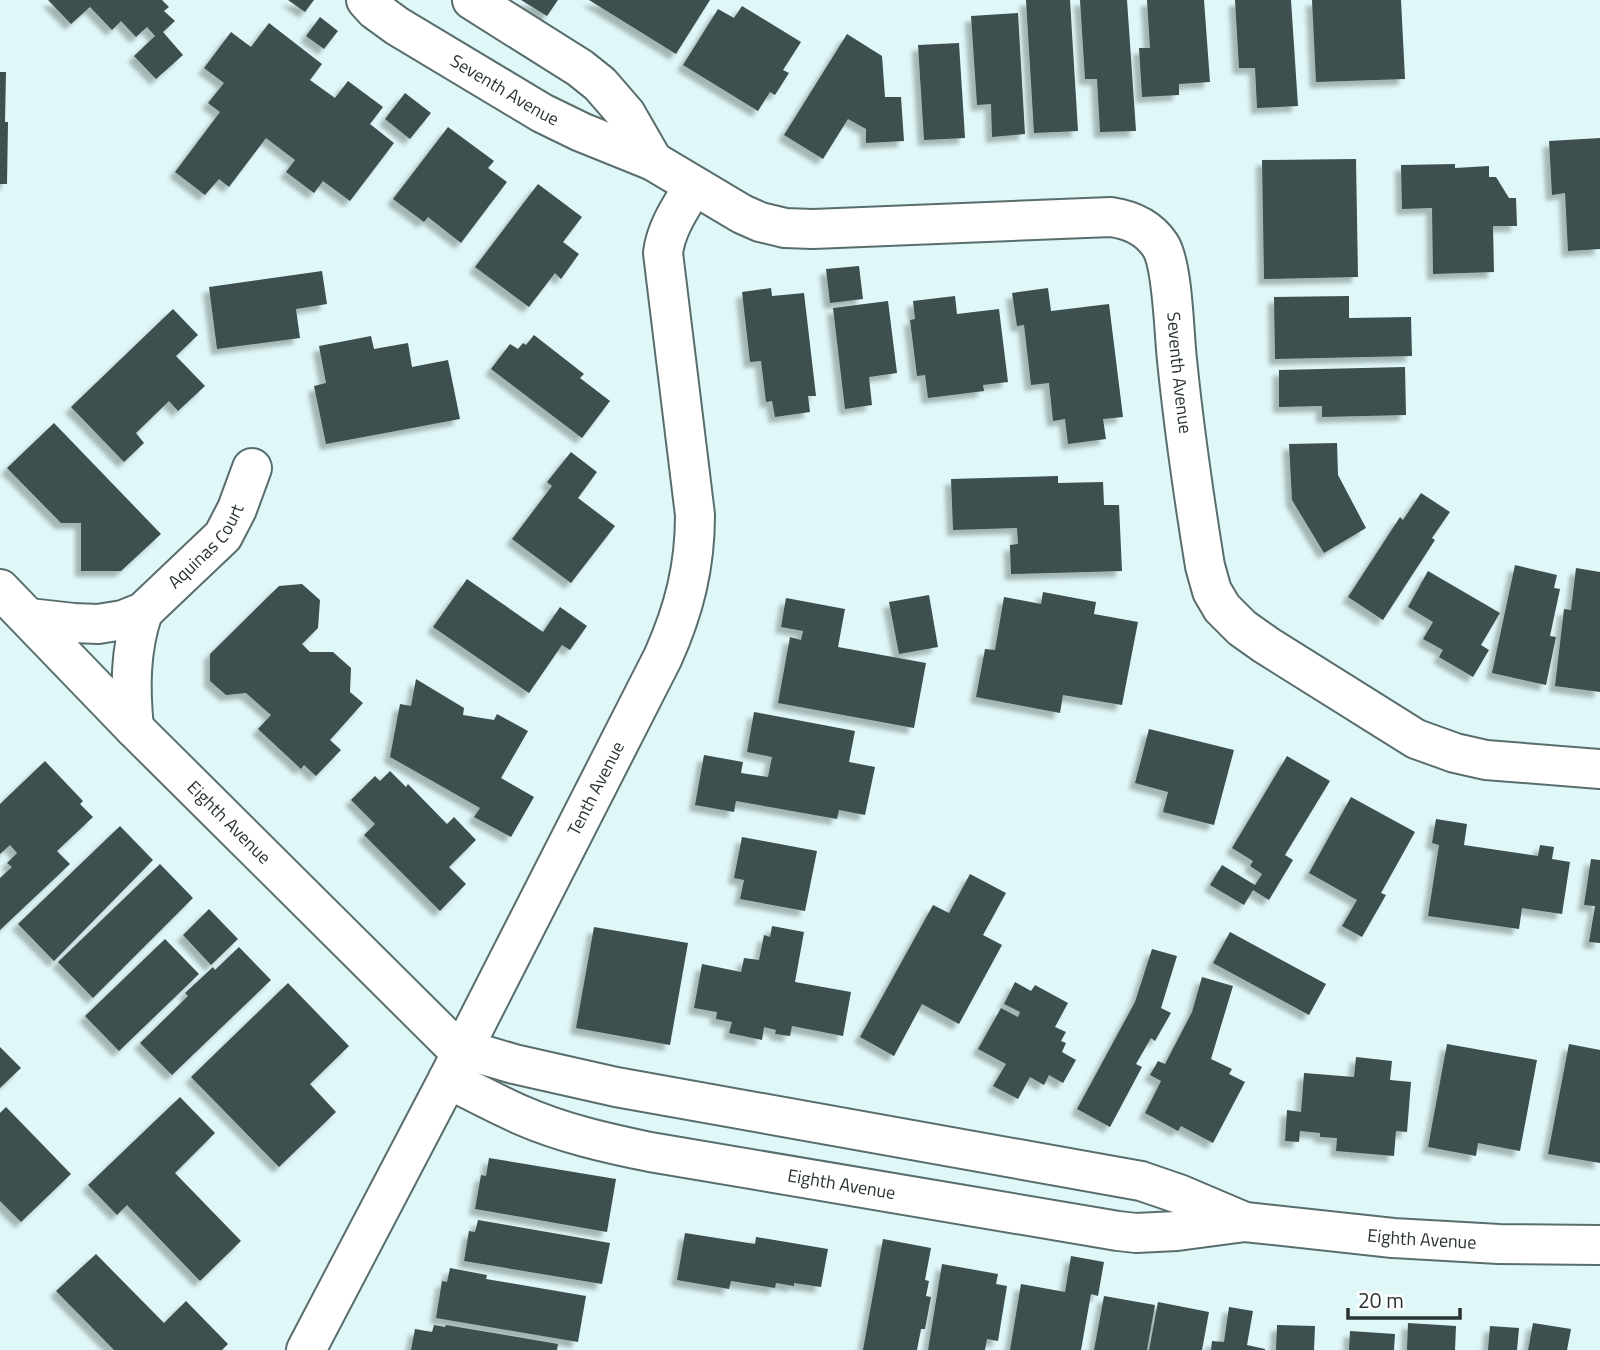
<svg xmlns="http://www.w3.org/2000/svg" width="1600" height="1350" font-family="'Titillium Web',sans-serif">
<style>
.building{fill:#3c4f50;filter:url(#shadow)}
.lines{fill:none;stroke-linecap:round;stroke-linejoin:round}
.minor-casing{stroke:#596d6d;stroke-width:42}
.minor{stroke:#fff;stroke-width:38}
.labels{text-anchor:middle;stroke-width:7;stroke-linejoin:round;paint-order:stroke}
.street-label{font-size:18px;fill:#293232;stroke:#fff}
</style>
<defs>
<filter id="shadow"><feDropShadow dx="-6" dy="6" stdDeviation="2" flood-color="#0004"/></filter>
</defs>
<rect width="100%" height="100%" fill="#e0f7f7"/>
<g class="building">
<polygon points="48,0 162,0 169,7 164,11 175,21 163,32 183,55 156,79 134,56 155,36 147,27 136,37 121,21 112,30 90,7 71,24"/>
<polygon points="288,0 314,0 305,12"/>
<polygon points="521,0 558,0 547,16"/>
<polygon points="589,0 710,0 676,54"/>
<polygon points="1026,0 1070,0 1078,131 1034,133"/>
<polygon points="1080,0 1127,0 1136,131 1100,132 1097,79 1085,79"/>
<polygon points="1147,0 1204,0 1210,82 1179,84 1179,95 1142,97 1139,48 1150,48"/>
<polygon points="1235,0 1291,0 1298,106 1257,108 1255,68 1239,68"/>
<polygon points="1312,0 1401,0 1405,79 1316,82"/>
<polygon points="742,6 801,42 783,70 789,73 775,95 770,92 758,111 683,65 718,9 734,18"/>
<polygon points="1018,13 1025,134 992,137 991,104 977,105 971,16"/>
<polygon points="320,17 338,31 324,49 306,36"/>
<polygon points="269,23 322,64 310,80 335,98 348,81 383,107 370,124 394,143 350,201 323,181 314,193 286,172 295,160 266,138 229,187 219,179 205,195 175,172 220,112 208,103 224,83 204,68 231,32 251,47"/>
<polygon points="847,34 882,56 885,97 901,97 904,141 866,143 866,129 848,119 823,159 784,135"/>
<polygon points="959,43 965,138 924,140 918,45"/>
<polygon points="0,72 6,72 5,122 8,122 7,184 0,184"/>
<polygon points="405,93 431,113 410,139 385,119"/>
<polygon points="448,127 494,161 488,168 507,182 461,243 428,217 424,222 393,199"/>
<polygon points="1600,138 1600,249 1568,251 1565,193 1552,195 1549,141"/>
<polygon points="1356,159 1358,277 1264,279 1262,160"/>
<polygon points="1455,164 1455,168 1489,166 1489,177 1496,177 1509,198 1516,198 1517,226 1493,226 1494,272 1433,274 1432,208 1402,209 1401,165"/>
<polygon points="538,184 582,217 563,242 579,254 561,279 555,273 529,307 475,267"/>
<polygon points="859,266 863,299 830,303 826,269"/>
<polygon points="322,271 327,304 296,309 300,338 217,349 209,287"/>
<polygon points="771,288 772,296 804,293 816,396 808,396 810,412 775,417 772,401 766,402 761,361 750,362 742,292"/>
<polygon points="1048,288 1051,311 1109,304 1123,417 1103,419 1106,439 1068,444 1065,419 1053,421 1049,383 1031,385 1024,325 1017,326 1012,293"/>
<polygon points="955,296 957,314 999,309 1008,382 983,385 984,391 928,398 925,375 917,376 910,320 915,319 913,301"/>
<polygon points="1349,296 1349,318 1411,317 1412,356 1275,359 1274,297"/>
<polygon points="888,301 897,373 869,377 872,405 845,409 833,308"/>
<polygon points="173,309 198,335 176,356 205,386 178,411 169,401 136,433 144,443 124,462 71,407"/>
<polygon points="534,335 584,374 580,378 610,401 582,438 491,369 510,344 518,349 523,343 526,345"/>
<polygon points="371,336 374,349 408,343 412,367 448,360 460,419 326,444 314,386 326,383 319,346"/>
<polygon points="1405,367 1406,415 1322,417 1322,406 1279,407 1279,370"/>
<polygon points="54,423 161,534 121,571 81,571 81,523 61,523 7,468"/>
<polygon points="1337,443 1338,475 1366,528 1324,553 1292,500 1289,444"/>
<polygon points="571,452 597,472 578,498 615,526 571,583 512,539 552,486 547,482"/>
<polygon points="1058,476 1058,483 1103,482 1104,505 1119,505 1122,571 1011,574 1010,545 1018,544 1017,528 953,530 951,479"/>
<polygon points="1421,493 1450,512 1432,538 1435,540 1383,620 1348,597 1400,517 1403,520"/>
<polygon points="1515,565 1557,575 1554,588 1560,589 1550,636 1556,637 1546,685 1492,673"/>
<polygon points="1576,568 1600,572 1600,692 1555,686 1564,609 1571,610"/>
<polygon points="1428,571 1500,613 1481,645 1489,650 1473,677 1439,657 1443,650 1423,639 1433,622 1408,607"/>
<polygon points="467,579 543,632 560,607 587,626 570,650 562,645 529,693 433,627"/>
<polygon points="302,584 320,600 318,628 302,644 310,652 333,652 351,668 350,692 363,703 330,740 341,750 316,776 304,765 301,769 258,729 271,715 246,693 226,695 210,681 210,654 279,586"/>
<polygon points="1043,592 1096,602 1094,614 1138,622 1122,705 1063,695 1060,713 976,697 985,649 995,650 1004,597 1041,604"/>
<polygon points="929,595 938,647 899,654 889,602"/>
<polygon points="786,598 845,609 838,647 926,663 914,728 778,703 790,637 801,640 803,631 781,627"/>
<polygon points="416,679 464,708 463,715 494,720 497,714 528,731 501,778 534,797 511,837 474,817 480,808 390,757 400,704 411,706"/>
<polygon points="754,712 855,731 849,762 875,767 865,815 839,810 837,819 736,801 734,812 695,805 704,755 743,762 741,773 768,777 772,757 747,752"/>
<polygon points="1149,729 1234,750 1214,825 1163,812 1168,792 1135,783"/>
<polygon points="1287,756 1330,781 1285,855 1293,860 1269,900 1253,890 1244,905 1210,885 1222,865 1255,885 1262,874 1250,866 1253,861 1232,848"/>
<polygon points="45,761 83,801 80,804 93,817 57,851 70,864 0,930 0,878 12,867 7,863 17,853 10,845 0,854 0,804"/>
<polygon points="390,771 406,787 408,784 447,824 454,817 476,840 449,867 466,884 440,911 364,835 375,824 351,800 375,776 380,781"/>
<polygon points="1351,797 1415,832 1381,893 1386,895 1362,937 1342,926 1357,900 1309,873"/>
<polygon points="1436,819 1467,824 1464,845 1538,856 1540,845 1554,847 1552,859 1570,862 1562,914 1522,908 1519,929 1428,916 1439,845 1432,843"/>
<polygon points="120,826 153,860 54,961 18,924"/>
<polygon points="742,837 817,851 805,911 740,899 744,880 734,878"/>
<polygon points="1591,859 1600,860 1600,943 1589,942 1595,906 1584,905"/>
<polygon points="160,864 193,898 93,998 58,962"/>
<polygon points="970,874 1006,893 983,935 1002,945 959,1024 922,1004 894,1056 860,1037 933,905 949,913"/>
<polygon points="209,909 238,939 211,965 183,935"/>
<polygon points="772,926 804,932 795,982 851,992 843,1036 792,1026 790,1036 775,1034 776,1030 764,1027 762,1040 729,1033 732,1022 716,1019 717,1012 694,1008 702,964 741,972 744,958 759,960 764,935 770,937"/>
<polygon points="594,927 688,943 670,1045 576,1028"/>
<polygon points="1230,932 1326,984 1309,1015 1213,963"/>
<polygon points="165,939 199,974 119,1051 85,1016"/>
<polygon points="239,947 271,980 172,1075 140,1043 188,996 185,993 213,967 215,970"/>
<polygon points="1152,949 1177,956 1161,1008 1171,1013 1155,1041 1151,1038 1136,1064 1142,1067 1110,1127 1077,1109 1135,1002"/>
<polygon points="1202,977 1233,986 1211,1059 1232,1069 1229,1074 1245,1082 1213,1143 1181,1126 1178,1131 1145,1113 1161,1081 1150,1075 1158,1061 1165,1064 1192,1012"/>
<polygon points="1015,982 1031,991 1035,985 1068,1003 1055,1027 1066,1032 1061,1041 1066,1043 1062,1052 1076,1060 1063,1083 1049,1075 1044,1085 1030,1077 1018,1099 993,1086 1006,1064 978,1049 1001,1008 1018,1017 1020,1012 1004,1004"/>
<polygon points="288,983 349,1046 310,1084 336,1112 279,1167 191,1077"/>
<polygon points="1447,1044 1537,1060 1520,1151 1478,1143 1476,1156 1428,1147"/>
<polygon points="1569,1044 1600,1050 1600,1163 1548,1154"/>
<polygon points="0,1047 21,1068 0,1088"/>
<polygon points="1356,1057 1392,1061 1390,1080 1411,1082 1407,1132 1396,1131 1394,1156 1336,1151 1337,1138 1320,1137 1320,1133 1300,1131 1299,1142 1285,1141 1287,1110 1301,1112 1304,1073 1354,1077"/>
<polygon points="180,1097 215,1133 175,1173 241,1241 200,1281 127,1205 117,1215 88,1185"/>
<polygon points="6,1107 71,1174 21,1222 0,1201 0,1113"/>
<polygon points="489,1158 616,1179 607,1232 475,1209 481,1175 486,1176"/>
<polygon points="478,1220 610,1243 602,1284 464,1261 469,1231 475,1232"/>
<polygon points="685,1233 755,1244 756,1237 828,1249 821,1287 794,1283 794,1286 776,1283 775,1288 731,1281 729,1289 677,1280"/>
<polygon points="883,1239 931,1248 925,1280 929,1281 926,1296 931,1297 925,1329 921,1329 917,1350 863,1350"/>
<polygon points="96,1254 164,1323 186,1301 228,1344 222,1350 114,1350 56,1291"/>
<polygon points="1071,1256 1104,1262 1098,1296 1091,1294 1081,1350 1010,1350 1021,1284 1065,1292"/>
<polygon points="942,1264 998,1274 996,1284 1007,1286 998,1341 987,1339 985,1350 928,1350"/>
<polygon points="450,1268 487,1275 486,1279 586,1296 578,1342 436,1318 442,1281 447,1282"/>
<polygon points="1104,1296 1155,1305 1147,1350 1094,1350"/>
<polygon points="1158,1302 1209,1312 1202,1350 1149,1350"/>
<polygon points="1229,1307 1253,1311 1247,1345 1265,1349 1265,1350 1211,1350 1212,1341 1224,1342"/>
<polygon points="1408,1323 1456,1326 1455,1350 1407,1350"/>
<polygon points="1533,1323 1571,1329 1567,1350 1528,1350"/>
<polygon points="434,1325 445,1327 446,1325 558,1344 557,1350 411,1350 415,1329 432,1332"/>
<polygon points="1277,1325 1315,1326 1314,1350 1276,1350"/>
<polygon points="1490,1326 1519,1328 1517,1350 1488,1350"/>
<polygon points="1350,1331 1395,1334 1394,1350 1349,1350"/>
</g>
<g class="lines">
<defs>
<g id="minor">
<path id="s1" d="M366,0L375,10L397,26L542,113L581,132L653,161L742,214L760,222L785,228L813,229L1111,217C1131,220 1148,227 1160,245C1173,264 1174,334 1177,360C1184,429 1194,498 1205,566L1212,591L1222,608L1242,628L1266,645L1416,739L1455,753L1486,760L1600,769"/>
<polyline points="472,0 580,68 600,84 626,114 653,161"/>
<path id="s2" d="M0,589L134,728L461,1053"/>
<path id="s3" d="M29,618L74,623L98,624L123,620L143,612L223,536L237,509L252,468"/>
<path d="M134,728C130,688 130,650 143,612"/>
<polyline points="463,1049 514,1064 616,1087 1141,1181 1179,1194 1245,1222"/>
<path id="s4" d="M448,1079C472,1091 496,1104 521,1115C562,1133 606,1143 650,1152L1118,1231L1136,1233L1177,1231L1245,1222L1393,1238L1499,1244L1600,1245"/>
<path id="s5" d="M306,1350L448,1079L663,657C684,610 695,567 695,515L663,253C666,228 681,207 693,187"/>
</g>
</defs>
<use href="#minor" class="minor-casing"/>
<use href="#minor" class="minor"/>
</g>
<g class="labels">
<g class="street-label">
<text dy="6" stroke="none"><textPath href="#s1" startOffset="166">Seventh Avenue</textPath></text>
<text dy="6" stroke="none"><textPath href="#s1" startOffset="994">Seventh Avenue</textPath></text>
<text dy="6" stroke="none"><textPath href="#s3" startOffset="208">Aquinas Court</textPath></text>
<text dy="6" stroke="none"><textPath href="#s5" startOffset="632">Tenth Avenue</textPath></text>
<text dy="6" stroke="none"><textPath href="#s2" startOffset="327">Eighth Avenue</textPath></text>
<text dy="6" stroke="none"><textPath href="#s4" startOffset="410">Eighth Avenue</textPath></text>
<text dy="6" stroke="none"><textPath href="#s4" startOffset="996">Eighth Avenue</textPath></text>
</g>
</g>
<path d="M1348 1308v10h112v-10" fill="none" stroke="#293232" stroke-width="3.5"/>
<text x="1358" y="1308" font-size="21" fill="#293232" stroke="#ffffff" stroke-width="5" paint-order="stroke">20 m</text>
</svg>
